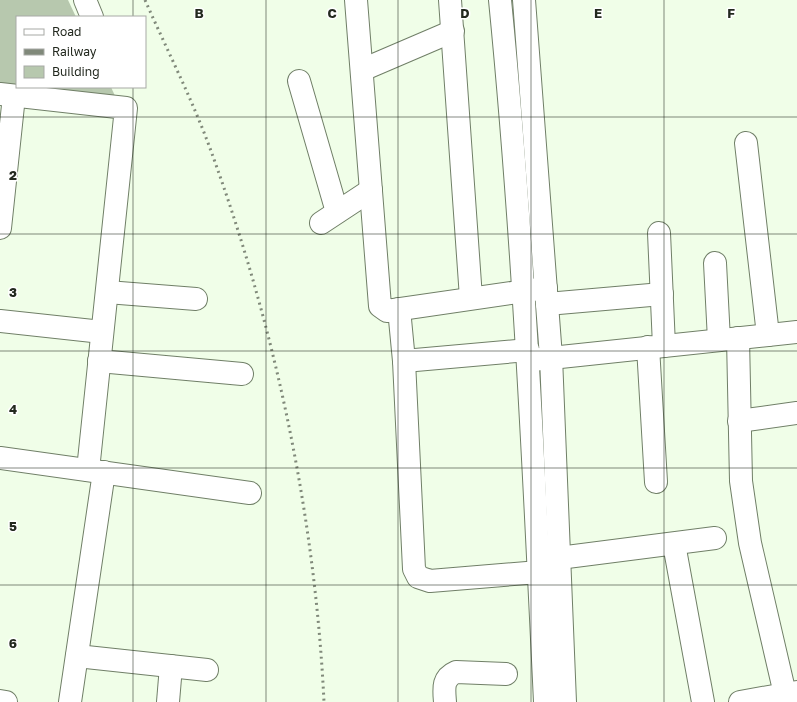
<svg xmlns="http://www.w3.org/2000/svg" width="797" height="702" font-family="'Golos Text',sans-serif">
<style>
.building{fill:#b7c8ae}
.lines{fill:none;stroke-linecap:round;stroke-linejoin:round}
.minor-casing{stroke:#707f67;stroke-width:24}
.highway-casing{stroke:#707f67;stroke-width:24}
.minor{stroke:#fff;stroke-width:22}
.highway{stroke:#fff;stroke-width:22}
.rail{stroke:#80897a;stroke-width:3;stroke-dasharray:2 4;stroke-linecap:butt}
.grid{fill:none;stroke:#23291f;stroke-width:1;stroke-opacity:0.55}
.grid-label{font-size:13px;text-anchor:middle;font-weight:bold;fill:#23291f;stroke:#fff;stroke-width:3;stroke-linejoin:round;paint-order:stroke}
</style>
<rect width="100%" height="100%" fill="#f0fee8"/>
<g class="building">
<polygon points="0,0 68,0 76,17 17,17 17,85 0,83"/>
<polygon points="42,87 111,87 115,96 42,88"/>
</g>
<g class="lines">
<defs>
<g id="minor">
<polyline points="85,0 92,17"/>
<polyline points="356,0 380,306 387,311 546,288"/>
<polyline points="450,0 471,298"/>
<polyline points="362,70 453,31"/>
<polyline points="299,81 337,212"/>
<polyline points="0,94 126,108 88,470"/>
<polyline points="746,143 768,335"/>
<polyline points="321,223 371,190"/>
<polyline points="0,228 14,96"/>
<polyline points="659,233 664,346"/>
<polyline points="715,263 719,340"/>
<polyline points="107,292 196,299"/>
<polyline points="547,304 662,294"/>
<polyline points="399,309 404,361 414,569 418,577 430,581 539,572"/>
<polyline points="0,321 102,332"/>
<polyline points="738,338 741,481 750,543 785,694"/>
<polyline points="648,347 656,482"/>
<polyline points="532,360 797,332"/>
<polyline points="99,361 242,374"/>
<polyline points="404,361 528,350"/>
<polyline points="739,421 797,413"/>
<polyline points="0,458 250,493"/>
<polyline points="674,544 703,702"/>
<polyline points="559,558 715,538"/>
<polyline points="77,656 207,670"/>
<polyline points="0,701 6,702"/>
<polyline points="70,702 104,472"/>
<polyline points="168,702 171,666"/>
<path d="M445,702C444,689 442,678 456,672L506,674"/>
<polyline points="740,702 797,692"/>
</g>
<g id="highway">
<path d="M500,0C523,233 534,468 545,702"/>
<polyline points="524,0 551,357 565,702"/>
</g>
</defs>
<use href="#minor" class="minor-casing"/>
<use href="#highway" class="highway-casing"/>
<use href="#minor" class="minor"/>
<use href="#highway" class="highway"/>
<path class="rail" d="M145,0C167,50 193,101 211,151C275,327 315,515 324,702"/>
</g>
<path class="grid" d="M133,0V17M266,0V702M398,0V702M531,0V702M664,0V702M133,87V702M0,117H797M0,234H797M0,351H797M0,468H797M0,585H797"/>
<g class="grid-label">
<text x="199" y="18">B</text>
<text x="332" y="18">C</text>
<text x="465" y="18">D</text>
<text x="598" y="18">E</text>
<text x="731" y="18">F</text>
<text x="13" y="180">2</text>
<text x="13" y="297">3</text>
<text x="13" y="414">4</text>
<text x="13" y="531">5</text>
<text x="13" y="648">6</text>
</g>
<rect x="16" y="16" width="130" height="72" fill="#ffffff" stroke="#a7a9a5"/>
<rect x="24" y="29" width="20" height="6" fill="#ffffff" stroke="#a7a9a5"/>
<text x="52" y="36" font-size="12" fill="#23291f">Road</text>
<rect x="24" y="49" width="20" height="6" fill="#80897a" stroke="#a7a9a5"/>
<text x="52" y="56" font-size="12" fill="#23291f">Railway</text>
<rect x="24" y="66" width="20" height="12" fill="#b7c8ae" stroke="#a7a9a5"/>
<text x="52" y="76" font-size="12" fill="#23291f">Building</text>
</svg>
